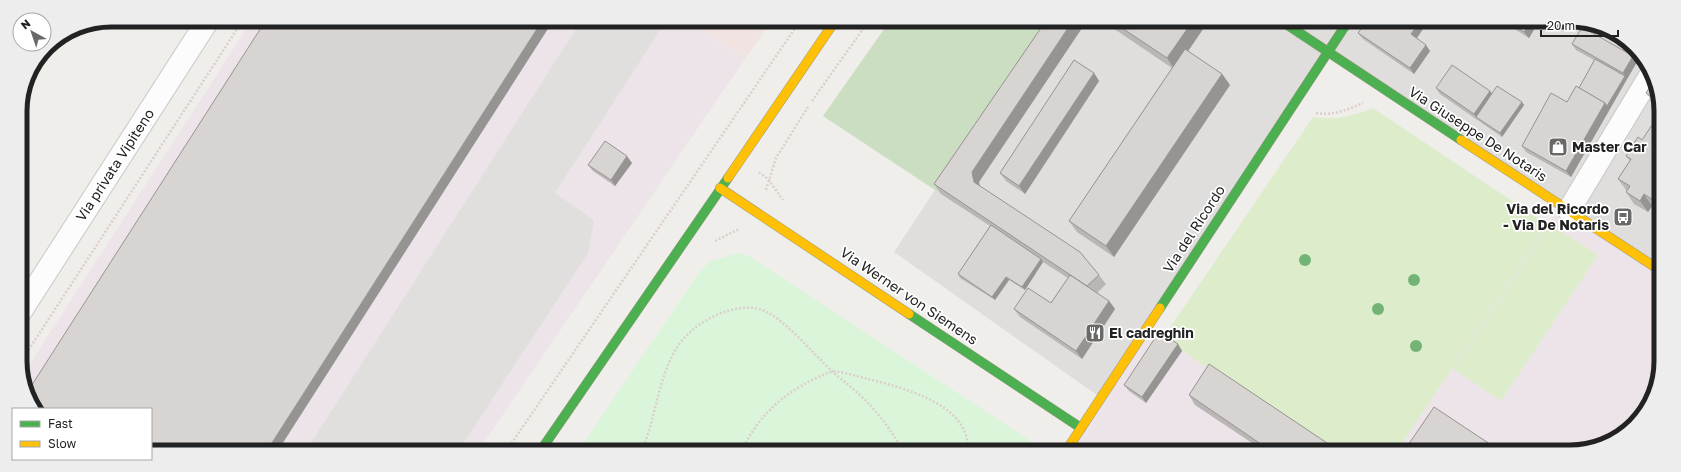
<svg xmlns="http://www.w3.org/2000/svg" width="1681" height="472" font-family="'Golos Text',sans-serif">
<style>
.residential{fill:#dfdedc}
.commercial{fill:#f1e3e1}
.industrial{fill:#ede4e9}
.grass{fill:#ddeccb}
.forest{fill:#cbdec1}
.park{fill:#daf5da}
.parking{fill:#e0dfde}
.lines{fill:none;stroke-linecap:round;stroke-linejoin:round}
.street-casing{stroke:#c9c8c7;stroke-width:24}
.fast-casing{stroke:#999a82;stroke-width:10}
.slow-casing{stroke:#999a82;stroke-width:10}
.path{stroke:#dccecd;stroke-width:2.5;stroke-dasharray:2 2;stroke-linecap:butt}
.street{stroke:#fdfcfc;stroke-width:22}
.fast{stroke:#4caf50;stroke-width:9}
.slow{stroke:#ffc107;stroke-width:9}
.tree{fill:#73b476}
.wall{fill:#b9b6b5}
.shaded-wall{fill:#969493}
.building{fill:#d7d4d2;stroke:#969493}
.labels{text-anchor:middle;stroke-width:3.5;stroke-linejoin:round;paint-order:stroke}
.street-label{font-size:14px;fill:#222;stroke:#fff}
.poi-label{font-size:14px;font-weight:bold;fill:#222;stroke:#fff;text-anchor:start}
.rim{fill:none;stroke:#222;stroke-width:5}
</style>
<rect width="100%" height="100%" fill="#f0eeeb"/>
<polygon class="residential" points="1058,22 1594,23 1635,47 1659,93 1658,269 1327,53 1101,398 894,252 935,190 941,194"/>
<polygon class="commercial" points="688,21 772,21 745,59"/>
<g class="industrial">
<polygon points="252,20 688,21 745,59 479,450 151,449 151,409 38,409 22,379 22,376"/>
<polygon points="1561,205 1658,269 1658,385 1626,433 1576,452 1397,451"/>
<polygon points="1147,327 1163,338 1331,451 1066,451"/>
</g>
<g class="grass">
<path d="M1373,108L1548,225L1397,451H1331L1163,338L1313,117C1334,121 1353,116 1373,108Z"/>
<polygon points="1550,224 1598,255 1501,401 1453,369"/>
</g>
<polygon class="forest" points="889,22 1058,22 941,194 823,116"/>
<polygon class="park" points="739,253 749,256 1029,440 1037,451 579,450 698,274 710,261"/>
<polygon class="parking" points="581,21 666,21 555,193 594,220 588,253 459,450 307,449"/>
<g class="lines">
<defs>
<g id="street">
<polyline points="1569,210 1650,76"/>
<polyline points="21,311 208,20"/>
</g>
<g id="fast">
<polyline points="1283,22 1461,140"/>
<polyline points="1160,308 1347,23"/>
<polyline points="909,314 1081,428"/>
<polyline points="541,450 728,178"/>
</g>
<g id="slow">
<polyline points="1461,140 1658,269"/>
<polyline points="728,178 835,21"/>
<polyline points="720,188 909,314"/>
<polyline points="1066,451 1160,308"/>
</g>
</defs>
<use href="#street" class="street-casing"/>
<use href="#fast" class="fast-casing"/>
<use href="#slow" class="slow-casing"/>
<g class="path">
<polyline points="812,101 868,22"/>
<path d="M1316,113C1333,116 1347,110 1363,103"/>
<polyline points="759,172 768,179 783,200"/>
<polyline points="766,190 776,158 808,107"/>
<polyline points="715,241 739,229"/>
<polyline points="22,360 243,20"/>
<polyline points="507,450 800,21"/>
<path d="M642,450C657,416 659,365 685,337C702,319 734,303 759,309C781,314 815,356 833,372C848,385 864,397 877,413C887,425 895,437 903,451"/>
<path d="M742,450C759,416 780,396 814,379C820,377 825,373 831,372C837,370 856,376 864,378C893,385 945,398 961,425C966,432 968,442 969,451"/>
</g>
<use href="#street" class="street"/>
<use href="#fast" class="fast"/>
<use href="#slow" class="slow"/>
</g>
<g class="tree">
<circle cx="1305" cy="260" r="6"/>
<circle cx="1414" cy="280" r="6"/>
<circle cx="1378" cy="309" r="6"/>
<circle cx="1416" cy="346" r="6"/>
</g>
<g class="wall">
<polygon points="1045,22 1086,22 979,182 980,186 1099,275 1106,284 1097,293 1109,301 1115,309 1082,359 1020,317 1014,309 1051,303 1068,278 1043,262 1025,290 1009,280 995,300 960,278 958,274 990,226 941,194 934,184"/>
<polygon points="1105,22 1198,22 1203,29 1188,51 1222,74 1230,85 1114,257 1077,232 1069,221 1172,68 1107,24"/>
<polygon points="1505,23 1538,23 1529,38"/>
<polygon points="1358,33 1416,38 1430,51 1414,74 1363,39"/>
<polygon points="1572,44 1633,56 1637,62 1571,177 1526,152 1522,146 1567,102 1579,88 1594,60 1576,50"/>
<polygon points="1094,73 1099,81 1025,194 1006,181 1000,173"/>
<polygon points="1436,88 1490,91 1492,93 1522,102 1524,105 1502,137 1440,94"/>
<polygon points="1646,93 1659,93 1659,105 1651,99"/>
<polygon points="1659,129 1659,210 1652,206 1648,212 1634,204 1626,192 1627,191 1618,179 1630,161 1626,156 1642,140"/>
<polygon points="632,163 615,186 593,171 588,165"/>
<polygon points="1178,344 1182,351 1146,403 1129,391 1124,385"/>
<polygon points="1189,395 1339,451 1264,451 1195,405"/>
</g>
<g class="shaded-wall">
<polygon points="542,21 553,21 279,449 268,449"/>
<polygon points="1072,22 1086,22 979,182 981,192 974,182 972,172"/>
<polygon points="1192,22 1198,22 1203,29 1176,69 1173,67 1167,58"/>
<polygon points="1419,23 1427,23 1415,41 1411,34"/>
<polygon points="1530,23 1538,23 1529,38 1524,32"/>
<polygon points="1426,45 1430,51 1414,74 1410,68"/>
<polygon points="1633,56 1637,62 1627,79 1623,73"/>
<polygon points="1094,73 1099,81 1025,194 1019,186"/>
<polygon points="1222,74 1230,85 1114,257 1106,246"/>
<polygon points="1625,76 1627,79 1571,177 1566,171 1605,103"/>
<polygon points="1490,91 1494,97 1476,117 1474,114"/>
<polygon points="1522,102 1524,105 1502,137 1500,133"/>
<polygon points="627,156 632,163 615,186 611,180"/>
<polygon points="1644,194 1652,206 1648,212 1640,201"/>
<polygon points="1041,259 1043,262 1025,290 1022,287"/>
<polygon points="1006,277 1009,280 995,300 992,297"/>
<polygon points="1109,301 1115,309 1082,359 1076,351"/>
<polygon points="1178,344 1182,351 1146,403 1142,397"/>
</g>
<g class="building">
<polygon points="266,20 542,21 268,449 151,449 151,409 38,409 28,391"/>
<polygon points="1045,22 1072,22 972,172 974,182 1080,252 1099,275 1087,286 934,184"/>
<polygon points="1113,22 1192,22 1167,58"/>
<polygon points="1365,23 1419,23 1411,34 1426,45 1410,68 1358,33"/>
<polygon points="1511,23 1530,23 1524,32"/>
<polygon points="1582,27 1633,56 1623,73 1572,44"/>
<polygon points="1185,49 1222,74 1106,246 1069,221"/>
<polygon points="1595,59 1625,76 1607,106 1605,103 1579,88"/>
<polygon points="1074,60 1094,73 1019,186 1000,173"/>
<polygon points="1452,65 1490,91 1474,114 1436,88"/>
<polygon points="1653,82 1659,93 1659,102 1646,93"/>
<polygon points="1497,86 1522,102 1500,133 1476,117"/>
<polygon points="1576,86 1605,103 1566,171 1522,146 1551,93 1567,102"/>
<polygon points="1652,125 1659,129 1659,204 1644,194 1640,201 1626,192 1630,186 1618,179 1631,159 1626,156 1638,137 1642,140"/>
<polygon points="605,141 627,156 611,180 588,165"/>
<polygon points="991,225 1041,259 1022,287 1006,277 992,297 958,274"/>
<polygon points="1070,275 1109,301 1076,351 1014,309 1028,288 1051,303"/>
<polygon points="1159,332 1178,344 1142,397 1124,385"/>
<polygon points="1209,364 1339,451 1271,451 1189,395"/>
<polygon points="1434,407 1502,452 1404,451"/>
</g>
<defs>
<symbol id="shop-square" viewBox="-11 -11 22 22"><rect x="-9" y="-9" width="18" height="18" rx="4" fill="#6a6968" stroke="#fff"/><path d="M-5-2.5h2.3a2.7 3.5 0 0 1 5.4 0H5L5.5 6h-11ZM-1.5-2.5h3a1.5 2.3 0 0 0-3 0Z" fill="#fff"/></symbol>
<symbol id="bus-square" viewBox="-11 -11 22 22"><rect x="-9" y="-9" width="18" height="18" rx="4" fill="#6a6968" stroke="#fff"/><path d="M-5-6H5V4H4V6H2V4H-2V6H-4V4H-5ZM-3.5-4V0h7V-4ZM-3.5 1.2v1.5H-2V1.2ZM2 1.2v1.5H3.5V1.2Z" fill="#fff"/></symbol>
<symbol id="restaurant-square" viewBox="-11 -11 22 22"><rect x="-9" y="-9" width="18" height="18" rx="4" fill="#6a6968" stroke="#fff"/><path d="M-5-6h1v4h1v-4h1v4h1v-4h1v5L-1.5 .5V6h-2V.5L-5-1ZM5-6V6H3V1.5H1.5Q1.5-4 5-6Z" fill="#fff"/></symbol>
</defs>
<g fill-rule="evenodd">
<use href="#shop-square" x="1547" y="136" width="22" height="22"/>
<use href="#bus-square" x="1612" y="206" width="22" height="22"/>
<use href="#restaurant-square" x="1084" y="322" width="22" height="22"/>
</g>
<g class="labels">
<g class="street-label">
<text transform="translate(1478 134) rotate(33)" y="5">Via Giuseppe De Notaris</text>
<text transform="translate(115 165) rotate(-57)" y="5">Via privata Vipiteno</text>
<text transform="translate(1194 229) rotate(-57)" y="5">Via del Ricordo</text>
<text transform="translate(909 296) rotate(34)" y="5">Via Werner von Siemens</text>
</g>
<g class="poi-label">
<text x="1572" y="152">Master Car</text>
<text x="1609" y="214" text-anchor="end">Via del Ricordo<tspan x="1609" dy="16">- Via De Notaris</tspan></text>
<text x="1109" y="338">El cadreghin</text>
</g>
</g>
<path d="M0 0H1681V472H0ZM111 27H1570A84 84 0 0 1 1654 111V361A84 84 0 0 1 1570 445H111A84 84 0 0 1 27 361V111A84 84 0 0 1 111 27Z" fill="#ededed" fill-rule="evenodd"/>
<path class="rim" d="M111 27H1570A84 84 0 0 1 1654 111V361A84 84 0 0 1 1570 445H111A84 84 0 0 1 27 361V111A84 84 0 0 1 111 27Z"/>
<rect x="12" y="408" width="140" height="52" fill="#ffffff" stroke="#a7a7a7"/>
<rect x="20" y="421" width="20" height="6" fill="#4caf50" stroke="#a7a7a7"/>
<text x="48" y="428" font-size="12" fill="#222222">Fast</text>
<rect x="20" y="441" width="20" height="6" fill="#ffc107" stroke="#a7a7a7"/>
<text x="48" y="448" font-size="12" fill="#222222">Slow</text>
<g transform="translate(32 32) rotate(320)"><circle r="19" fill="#ffffff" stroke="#a7a7a7"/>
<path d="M0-3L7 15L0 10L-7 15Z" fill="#6a6968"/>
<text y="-6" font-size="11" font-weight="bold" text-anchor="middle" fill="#222222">N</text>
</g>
<path d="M1541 30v6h77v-6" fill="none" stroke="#222222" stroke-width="2"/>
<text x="1547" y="30" font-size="12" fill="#222222" stroke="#ffffff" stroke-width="3" paint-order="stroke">20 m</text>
</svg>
